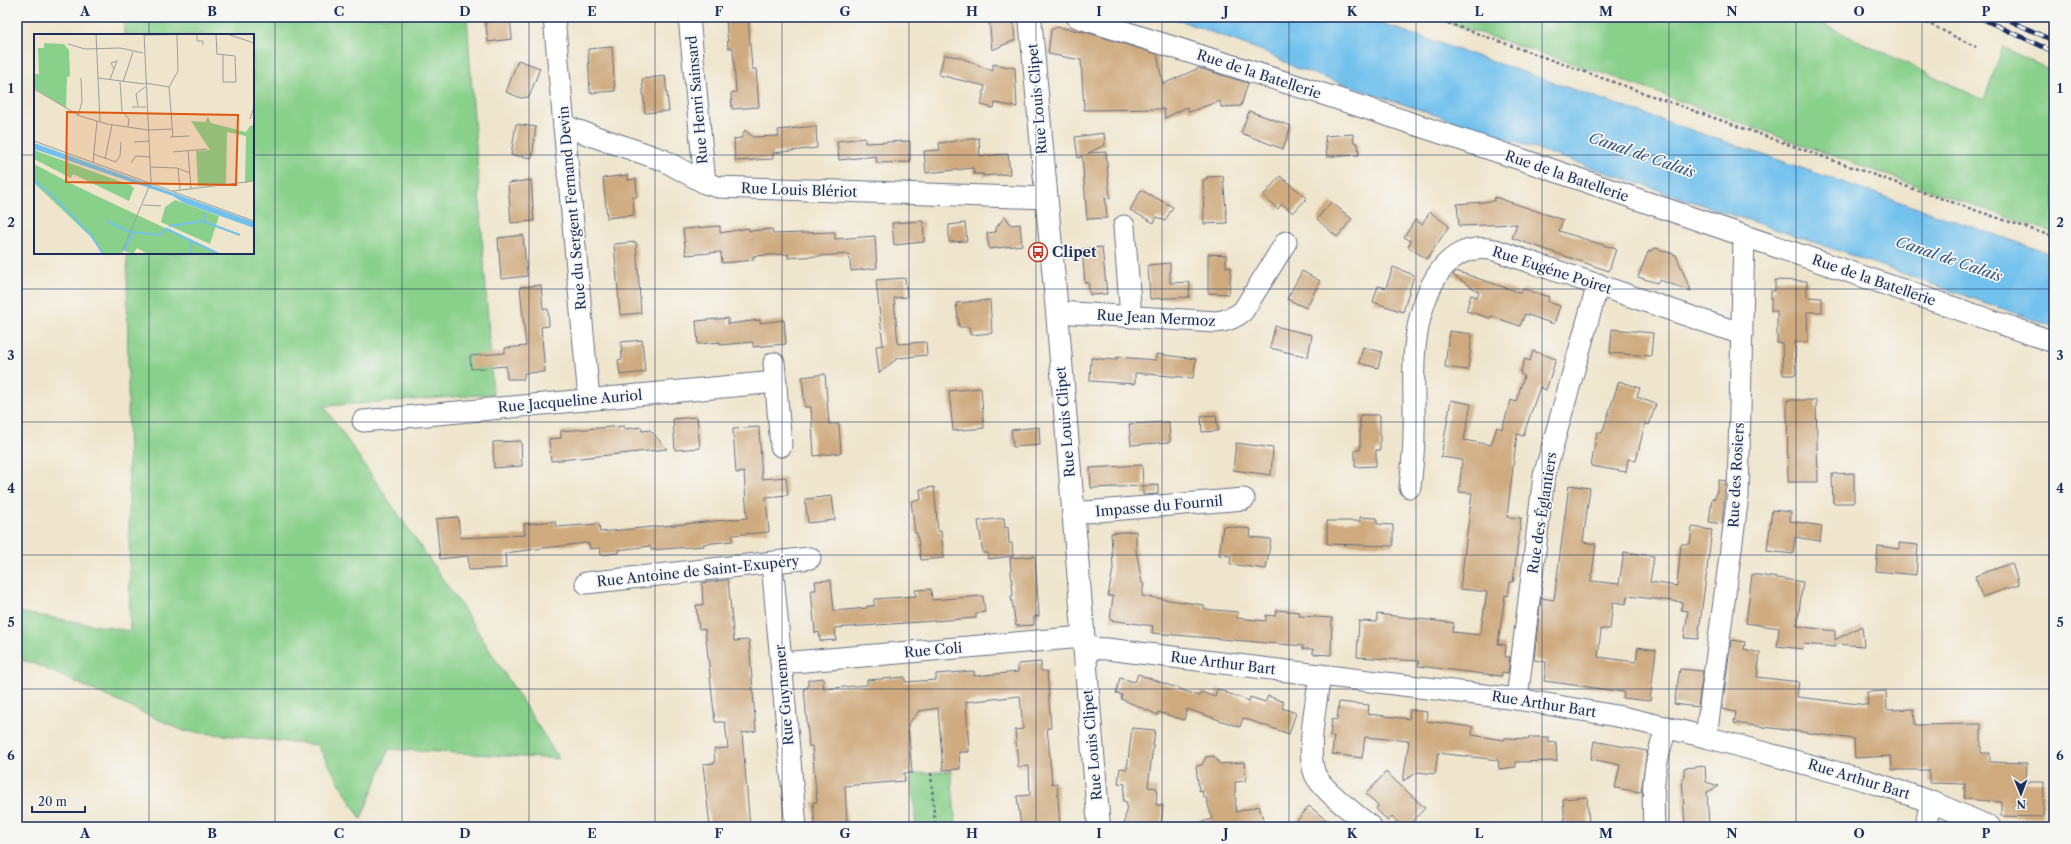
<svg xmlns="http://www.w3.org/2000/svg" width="2071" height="844" font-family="'Libre Caslon Text',serif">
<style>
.green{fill:#89d08b;stroke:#528074}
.water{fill:#72c1ed;stroke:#4678a6}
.building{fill:#cfaa7f}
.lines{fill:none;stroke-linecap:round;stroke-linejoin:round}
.minor-casing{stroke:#656f84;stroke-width:23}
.tertiary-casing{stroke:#656f84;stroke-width:24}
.path{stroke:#656f84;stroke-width:2.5;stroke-dasharray:3 3;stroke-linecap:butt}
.minor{stroke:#fff;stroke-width:21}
.tertiary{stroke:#fff;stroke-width:22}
.rail-casing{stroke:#1b2f5e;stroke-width:4.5}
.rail{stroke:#f6f6f2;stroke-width:3;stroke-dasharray:9;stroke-linecap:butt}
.grid{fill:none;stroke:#1b2f5e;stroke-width:1;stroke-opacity:0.55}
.labels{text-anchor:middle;stroke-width:3.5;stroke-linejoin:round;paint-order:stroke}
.street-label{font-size:14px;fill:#1b2f5e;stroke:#f6f6f2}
.poi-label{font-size:14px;font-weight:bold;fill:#1b2f5e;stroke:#f6f6f2;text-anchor:start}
.water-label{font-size:15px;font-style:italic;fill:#315482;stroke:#f6f6f2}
.inset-river{fill:none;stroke:#72c1ed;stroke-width:2}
.inset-road{fill:none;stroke:#9a9ca0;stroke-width:1}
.view{fill:#de5710;fill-opacity:0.15;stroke:#de5710;stroke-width:2}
.inset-edge{fill:none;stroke:#1b2f5e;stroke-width:2}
.neatline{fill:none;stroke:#1b2f5e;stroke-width:1.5}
.grid-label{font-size:13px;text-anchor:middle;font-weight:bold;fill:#1b2f5e}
</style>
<rect width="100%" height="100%" fill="#f6f6f2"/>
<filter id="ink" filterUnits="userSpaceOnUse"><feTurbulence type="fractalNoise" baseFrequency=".025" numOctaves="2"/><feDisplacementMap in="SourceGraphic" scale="8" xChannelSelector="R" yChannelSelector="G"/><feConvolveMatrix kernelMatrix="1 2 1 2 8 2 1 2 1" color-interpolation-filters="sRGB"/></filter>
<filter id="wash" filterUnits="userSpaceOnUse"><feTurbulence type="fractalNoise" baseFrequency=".012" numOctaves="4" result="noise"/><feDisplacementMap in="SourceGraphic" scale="16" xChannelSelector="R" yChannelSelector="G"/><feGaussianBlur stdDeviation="0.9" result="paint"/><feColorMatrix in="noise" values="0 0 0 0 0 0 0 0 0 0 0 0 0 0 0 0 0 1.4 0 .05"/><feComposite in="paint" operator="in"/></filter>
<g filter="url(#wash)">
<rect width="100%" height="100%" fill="#efe5cc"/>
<g class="green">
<polygon points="124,17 467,17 493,394 324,406 464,610 559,759 389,749 361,819 317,745 184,731 33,663 17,659 17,612 130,631 127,253 253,253 253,35 124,35"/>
<polygon points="1431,17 1808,17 1984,100 2003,47 2054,72 2054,233 1923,188 1605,74"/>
<polygon points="951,771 956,827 916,827 912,774"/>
</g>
<polygon class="water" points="1170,17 1363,17 2054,255 2054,327 1819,244 1296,68 1268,53"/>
<g id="blocks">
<g class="building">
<polygon points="485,17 510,17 512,39 488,42"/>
<polygon points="726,17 748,17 752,69 756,69 759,107 732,109 731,93 736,92 733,48 728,48"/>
<polygon points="989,17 1013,17 1015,40 992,50"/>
<polygon points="1057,27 1089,33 1157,54 1163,84 1199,68 1248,83 1241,106 1221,107 1220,101 1189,112 1187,107 1165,118 1164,109 1084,110 1081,60 1048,54 1051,30"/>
<polygon points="612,47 615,91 590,93 588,49"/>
<polygon points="944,55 959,57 993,71 993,64 1015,68 1017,107 995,103 994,108 981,105 985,86 939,75"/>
<polygon points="518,60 540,68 529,97 521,98 506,92"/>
<polygon points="665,76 669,111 645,113 642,79"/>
<polygon points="1249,111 1291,126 1283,149 1241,133"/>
<polygon points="516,124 536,127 532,158 511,155"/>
<polygon points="816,126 817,148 773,153 773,159 735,161 734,139 741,138 745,130 753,137 779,136 778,130"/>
<polygon points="1104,133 1105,145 1088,153 1106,152 1110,199 1105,197 1107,218 1087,219 1082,156 1078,158 1075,137"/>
<polygon points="1353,134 1354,142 1358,144 1359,155 1327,157 1325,136"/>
<polygon points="865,138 865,143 910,141 910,162 877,163 876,156 839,160 837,141"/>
<polygon points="979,138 980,156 1008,154 1010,174 983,176 983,174 974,174 973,168 926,173 924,151 940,150 939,143"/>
<polygon points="628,175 628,180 636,179 637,197 633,197 634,215 607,218 603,178"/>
<polygon points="1223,176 1227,223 1204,224 1203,180 1207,179 1207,177"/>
<polygon points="1280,176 1307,198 1293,213 1282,204 1278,209 1263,196"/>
<polygon points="531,180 534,221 511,223 508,183"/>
<polygon points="1141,190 1173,207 1165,221 1157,217 1154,223 1130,210"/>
<polygon points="1495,197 1563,220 1559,231 1616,249 1609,271 1512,238 1517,224 1459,226 1457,204 1494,201"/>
<polygon points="1331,202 1352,219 1337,237 1317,219"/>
<polygon points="1430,212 1449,226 1427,259 1408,247 1411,241 1404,237 1415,220 1422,224"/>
<polygon points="1005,216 1011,225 1020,224 1022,245 989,249 987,233 996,232 996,228"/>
<polygon points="923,221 924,242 894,245 892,223"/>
<polygon points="965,223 967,241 949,242 949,225"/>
<polygon points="720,226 720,233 749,228 749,231 772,229 773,234 835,232 835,239 875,236 877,268 851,271 849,254 788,258 788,254 753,256 754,260 722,263 721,252 686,255 683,229"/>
<polygon points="523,235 527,276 501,279 498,238"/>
<polygon points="636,242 641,313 620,315 614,244"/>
<polygon points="1102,247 1107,294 1090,295 1088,282 1085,283 1082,249"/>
<polygon points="1656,248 1676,255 1691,291 1659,280 1657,283 1638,277 1648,252"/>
<polygon points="1208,254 1226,255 1226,267 1231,267 1229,294 1208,293"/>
<polygon points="1170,263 1170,283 1190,282 1189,297 1150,299 1148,265"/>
<polygon points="1393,267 1414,275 1403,312 1373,302 1378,286 1386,288"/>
<polygon points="1302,271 1320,281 1306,308 1287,299"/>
<polygon points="1456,271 1521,293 1523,289 1549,297 1548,302 1560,306 1554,324 1525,314 1520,326 1491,316 1490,318 1466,311 1471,295 1477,297 1479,292 1453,275"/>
<polygon points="905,278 907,297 894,298 898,344 926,342 927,355 898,358 879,373 876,346 883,345 876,280"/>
<polygon points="1775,280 1807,281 1807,297 1822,298 1822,312 1807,312 1808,342 1795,342 1796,375 1783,375 1782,343 1777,343 1777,311 1771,311 1771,291 1775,291"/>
<polygon points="541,285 543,309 548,309 549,326 541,327 545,372 524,373 524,379 507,379 506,366 471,369 470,356 505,353 505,348 526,346 520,287"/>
<polygon points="990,300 992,333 970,335 969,327 959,327 956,303"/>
<polygon points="728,318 728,324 760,320 760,323 784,320 786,344 753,347 753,342 720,345 720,342 698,344 696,321"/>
<polygon points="1275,326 1312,335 1308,357 1270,348"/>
<polygon points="1612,329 1653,333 1651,356 1610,353"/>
<polygon points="1449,331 1472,334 1468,370 1445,367"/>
<polygon points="642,340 645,372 620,375 618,360 622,359 621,342"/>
<polygon points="1363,347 1382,352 1378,368 1359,363"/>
<polygon points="1533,351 1556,359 1546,390 1540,387 1523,436 1517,434 1507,517 1521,518 1513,582 1510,582 1508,596 1505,595 1498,644 1506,645 1505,657 1510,657 1508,673 1502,672 1502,676 1484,674 1418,666 1419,661 1357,657 1359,621 1377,622 1377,614 1454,623 1452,632 1480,635 1487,592 1460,589 1472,493 1459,492 1462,460 1441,457 1451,400 1471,404 1464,440 1491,445 1497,427 1502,429 1511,400 1516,402 1524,376 1520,374 1525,359 1530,361"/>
<polygon points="1156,354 1196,359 1193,378 1135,373 1135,384 1090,381 1091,358 1116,360 1117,357 1156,360"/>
<polygon points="825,374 829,424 839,424 841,453 814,456 811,407 805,407 802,377"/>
<polygon points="1619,381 1640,388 1637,397 1656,404 1649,425 1645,423 1636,461 1628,459 1626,472 1591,466 1597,432 1602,433"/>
<polygon points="981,388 984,428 953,431 949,391"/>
<polygon points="1787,400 1816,400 1818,482 1788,482"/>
<polygon points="1216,415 1218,431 1202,432 1201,416"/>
<polygon points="1360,415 1380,415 1380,450 1376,450 1376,466 1355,467 1355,450 1360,450"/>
<polygon points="697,417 700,448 675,450 673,419"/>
<polygon points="1169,422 1170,442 1131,445 1129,424"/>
<polygon points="624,426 624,429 641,427 642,431 650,430 667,449 551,461 549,439 561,438 561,431"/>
<polygon points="759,427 762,479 786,477 788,495 766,497 769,532 732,535 733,541 703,544 704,546 651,550 650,546 618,550 618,553 601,555 600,548 590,549 589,544 585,543 505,553 506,568 469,570 468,556 440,559 436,519 458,517 460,538 525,535 524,524 555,521 556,527 599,524 600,532 747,518 744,472 736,473 733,429"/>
<polygon points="1039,427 1040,445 1013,447 1011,430"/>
<polygon points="521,441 522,466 494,468 493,442"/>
<polygon points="1236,443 1273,448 1271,475 1233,470"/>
<polygon points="1142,465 1143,486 1091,488 1090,468"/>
<polygon points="1854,473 1854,503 1833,503 1832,474"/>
<polygon points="1719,480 1726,481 1722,524 1709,522 1712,498 1715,499"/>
<polygon points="1158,485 1158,494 1143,495 1143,486"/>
<polygon points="1569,485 1590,488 1583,542 1596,544 1591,581 1619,584 1624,552 1654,556 1650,582 1677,586 1681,544 1690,544 1692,527 1712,530 1698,639 1684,638 1688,611 1681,610 1682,602 1627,596 1626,604 1613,602 1610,629 1601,629 1598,657 1636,662 1638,647 1656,650 1650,701 1623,698 1624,692 1544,681 1546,662 1534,660 1541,598 1554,600"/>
<polygon points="934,487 938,531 941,531 944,558 921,560 917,533 915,533 911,501 921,500 920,489"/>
<polygon points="832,496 835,520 808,523 805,499"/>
<polygon points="1772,510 1791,512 1790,521 1822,526 1820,541 1795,537 1793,554 1767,551"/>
<polygon points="1360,517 1377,518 1377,524 1393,525 1393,546 1327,544 1327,521 1360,521"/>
<polygon points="1004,518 1005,528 1008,527 1009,543 1012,543 1013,556 988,559 988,553 983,553 978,521"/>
<polygon points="1223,526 1251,529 1250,537 1271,539 1266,569 1230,564 1231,556 1219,555"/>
<polygon points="1136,531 1136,550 1142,583 1144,584 1142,596 1204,605 1204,609 1238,612 1237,618 1266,621 1266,615 1275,616 1276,610 1300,612 1299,616 1332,618 1331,655 1313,654 1313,649 1303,649 1303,646 1152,633 1153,626 1110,620 1113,596 1108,596 1113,569 1111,533"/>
<polygon points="1899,543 1918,545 1916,575 1876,571 1878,546 1899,549"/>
<polygon points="1035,556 1039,616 1034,617 1034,625 1016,626 1011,596 1013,596 1010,558"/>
<polygon points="2012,563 2019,585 1982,597 1975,576"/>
<polygon points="1752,574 1803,582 1797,626 1835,631 1835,640 1862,626 1864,646 1835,644 1835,647 1804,644 1803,649 1777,646 1779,628 1746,623"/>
<polygon points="728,580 734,641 749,640 756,731 742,733 750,827 710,827 703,764 715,763 714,749 728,748 725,722 715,722 705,629 699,629 696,605 703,605 702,583"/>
<polygon points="831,580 834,611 867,608 867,606 874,606 874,599 916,596 915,590 931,589 932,600 983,596 985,612 976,613 976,618 835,628 836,640 820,641 819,632 815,633 811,590 816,590 815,581"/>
<polygon points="1731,640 1745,642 1744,649 1760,653 1757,677 1799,682 1797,697 1868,705 1867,692 1886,691 1887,710 1914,709 1915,725 1981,724 1981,753 1990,753 1990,762 2027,763 2026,782 2044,782 2043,817 2001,816 2001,802 1964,799 1965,784 1929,783 1929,770 1892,770 1891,756 1855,758 1854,739 1734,723 1736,712 1722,709"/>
<polygon points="1041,662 1041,671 1047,671 1051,728 1047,728 1049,746 1052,784 1057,783 1060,827 1021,827 1017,796 1030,795 1029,766 1018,767 1015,730 1023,729 1020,696 966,702 969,752 959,752 960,769 943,770 938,708 919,711 908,724 912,773 904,773 905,781 845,786 847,824 836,825 836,827 815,827 813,802 817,802 812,746 809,746 804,688 808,688 808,680 823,678 824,689 867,685 867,680 905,677 905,682 936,680 936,674 974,671 974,676 1018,672 1018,664"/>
<polygon points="1680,669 1703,671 1698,707 1674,704"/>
<polygon points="1138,674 1199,696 1201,692 1215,697 1217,689 1249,701 1250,697 1265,702 1268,696 1284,702 1282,708 1296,713 1289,734 1243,718 1240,727 1187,709 1184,720 1158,712 1158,715 1121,699 1122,695 1116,693 1120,678 1135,682"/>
<polygon points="1339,702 1369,705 1368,714 1409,719 1410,710 1427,712 1426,721 1473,727 1472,735 1504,740 1505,738 1529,739 1529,737 1549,737 1549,743 1556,742 1557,761 1516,762 1516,767 1499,769 1498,760 1438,753 1435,774 1418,772 1403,781 1409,741 1365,737 1362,758 1332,754 1334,736 1330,736 1332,719 1337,720"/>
<polygon points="1132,728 1155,730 1148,787 1157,788 1156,805 1163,805 1161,827 1124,827 1127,802 1123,801 1125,784 1118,783 1120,768 1127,769"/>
<polygon points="1594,741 1647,751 1641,792 1615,788 1620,765 1591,759"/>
<polygon points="1214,756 1220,764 1244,762 1246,781 1235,782 1236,812 1259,806 1264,822 1247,827 1200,827 1199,823 1212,819 1206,797 1203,797 1202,790 1199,791 1196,766 1202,765 1206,757"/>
<polygon points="1705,766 1706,782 1719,786 1707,792 1709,827 1685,827 1682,779 1684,778 1684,768"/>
<polygon points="1386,772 1425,808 1407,827 1402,827 1392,817 1388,821 1376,809 1378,806 1366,794"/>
<polygon points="1587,797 1589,826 1565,827 1563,799"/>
<polygon points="1309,806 1335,827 1292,827"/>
</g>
</g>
</g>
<g filter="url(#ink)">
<use href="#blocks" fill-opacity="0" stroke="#656f84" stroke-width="1"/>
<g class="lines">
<defs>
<g id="minor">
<polyline points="554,17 589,399"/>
<polyline points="689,17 705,183"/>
<polyline points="1077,17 1326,95 1529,162 2054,342"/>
<polyline points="564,126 663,160 705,183 718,187 1046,198"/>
<polyline points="1124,226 1131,317"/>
<path d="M1057,312L1216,322C1227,321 1235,318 1243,311L1286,242"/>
<polyline points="774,363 781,446"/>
<polyline points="363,421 776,382"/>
<path d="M1410,487C1412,469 1414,451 1414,433C1415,404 1412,375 1415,347C1420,303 1439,238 1495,250L1742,334"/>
<polyline points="1073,513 1244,499"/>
<polyline points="772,563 796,827"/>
<polyline points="586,583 810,558"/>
<polyline points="1085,648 1107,649 1517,699 1622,717 1706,737 1865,780 1932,802 1990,827"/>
<polyline points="782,663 1083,637"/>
<path d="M1320,675C1317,699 1304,758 1317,778C1327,794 1356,814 1371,827"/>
<polyline points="1517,699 1544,476 1598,284"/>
<polyline points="1706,737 1738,496 1744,236"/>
<path d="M1654,827C1652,787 1653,765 1667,727"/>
<polyline points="1924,827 1932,802"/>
</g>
<polyline id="tertiary" points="1030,17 1057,312 1099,827"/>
</defs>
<use href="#minor" class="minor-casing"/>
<use href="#tertiary" class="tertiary-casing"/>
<g class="path">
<polyline points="1431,17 1919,191 2054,237"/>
<polyline points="1915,17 1976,47"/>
<polyline points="931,773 935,827"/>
</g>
<use href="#minor" class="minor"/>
<use href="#tertiary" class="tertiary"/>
<defs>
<g id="rail">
<polyline points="1978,17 2054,52"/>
<polyline points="2002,17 2054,41"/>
</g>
</defs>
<use href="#rail" class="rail-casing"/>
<use href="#rail" class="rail"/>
</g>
</g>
<path class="grid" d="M149,17V35M275,17V827M402,17V827M529,17V827M655,17V827M782,17V827M909,17V827M1036,17V827M1162,17V827M1289,17V827M1416,17V827M1542,17V827M1669,17V827M1796,17V827M1922,17V827M17,155H35M253,155H2054M149,253V827M17,289H2054M17,422H2054M17,555H2054M17,689H2054"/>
<defs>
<symbol id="bus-ring" viewBox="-11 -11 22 22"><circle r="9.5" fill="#f6f6f2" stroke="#c8321e" stroke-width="1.5"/><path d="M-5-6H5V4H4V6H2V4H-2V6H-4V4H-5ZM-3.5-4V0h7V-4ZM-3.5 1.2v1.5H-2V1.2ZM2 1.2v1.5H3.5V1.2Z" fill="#c8321e"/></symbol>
</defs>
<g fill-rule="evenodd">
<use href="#bus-ring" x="1027" y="241" width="22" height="22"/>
</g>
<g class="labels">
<g class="street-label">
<text transform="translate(1259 74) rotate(18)" y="5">Rue de la Batellerie</text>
<text transform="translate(1037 99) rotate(-95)" y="5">Rue Louis Clipet</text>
<text transform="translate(697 100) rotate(-95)" y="5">Rue Henri Sainsard</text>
<text transform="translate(1567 176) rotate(19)" y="5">Rue de la Batellerie</text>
<text transform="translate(799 190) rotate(2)" y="5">Rue Louis Blériot</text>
<text transform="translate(572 208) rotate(-95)" y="5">Rue du Sergent Fernand Devin</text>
<text transform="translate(1552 270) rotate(18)" y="5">Rue Eugéne Poiret</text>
<text transform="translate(1874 280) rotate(19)" y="5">Rue de la Batellerie</text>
<text transform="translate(1156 318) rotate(3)" y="5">Rue Jean Mermoz</text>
<text transform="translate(570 401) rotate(-5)" y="5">Rue Jacqueline Auriol</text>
<text transform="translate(1065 422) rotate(-95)" y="5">Rue Louis Clipet</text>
<text transform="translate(1736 475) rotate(-87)" y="5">Rue des Rosiers</text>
<text transform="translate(1159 506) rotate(-5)" y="5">Impasse du Fournil</text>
<text transform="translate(1542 513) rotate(-81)" y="5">Rue des Églantiers</text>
<text transform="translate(698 571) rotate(-6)" y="5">Rue Antoine de Saint-Exupéry</text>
<text transform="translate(933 650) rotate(-5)" y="5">Rue Coli</text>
<text transform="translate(1223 663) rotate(7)" y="5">Rue Arthur Bart</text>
<text transform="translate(784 695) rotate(-95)" y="5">Rue Guynemer</text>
<text transform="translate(1544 704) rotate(9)" y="5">Rue Arthur Bart</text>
<text transform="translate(1092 745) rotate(-95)" y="5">Rue Louis Clipet</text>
<text transform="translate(1859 779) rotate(17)" y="5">Rue Arthur Bart</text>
</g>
<g class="poi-label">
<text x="1052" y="257">Clipet</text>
</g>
<g class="water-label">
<text transform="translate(1642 155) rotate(19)" y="5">Canal de Calais</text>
<text transform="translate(1949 259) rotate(19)" y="5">Canal de Calais</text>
</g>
</g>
<g transform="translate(34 34)">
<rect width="220" height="220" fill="#efe5cc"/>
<path d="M10,9L30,10L35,16L36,42L33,43L32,74L0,54V40H5L4,14H10ZM174,83L177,89L212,98L216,92L220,91V146L211,149L212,102L193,98L192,150L164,152L162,117L176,116L157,87L171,88ZM0,116L96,151L100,154L95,167L39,140L37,144L0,125ZM0,130L42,152L186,220H114L103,214L99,220L88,216L86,220H70L56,202L0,149ZM141,166L185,182L176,210L127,188L131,173Z" fill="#89d08b"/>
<path d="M0,109L220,188V194L150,169L139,162L0,115Z" fill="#72c1ed"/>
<path class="inset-river" d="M0,146L19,162L57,201L69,220M170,179L171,188L206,201M73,187L96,198M135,192L169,187M133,195L185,220M157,207V220M90,216L99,198L125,201L133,194"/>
<path class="inset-road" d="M62,0L66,88M182,0L183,20L201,22L202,48H189V21M193,0L220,9M110,1L178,0M163,1V7H169V11M34,10L51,15L86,14L109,19M64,44L111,50M76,45L80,35L83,27L77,29L80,35M86,48L88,77L95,85L94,93M89,48L99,18M111,49L135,53M135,53L144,37L143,1M135,53L139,103M0,55L46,82L73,90L114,96M104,72L102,60L111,53M98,73H112M44,82L48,68L47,44M216,85L220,73M114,96L139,95M136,103L155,102M0,107L220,187M100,108L115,107M154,117L157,155M139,118L173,115M59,120L82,128L86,122L87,108M71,125L78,91M59,129L63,87M97,129L102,122L116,123M116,133L143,134L156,139M144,134L146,156M139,157L220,147M109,171L127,172M87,220L117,148L110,0"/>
<path class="view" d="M33,78L204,81L202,151L32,148Z"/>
<rect width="220" height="220" class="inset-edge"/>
</g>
<rect width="2071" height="844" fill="none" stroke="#f6f6f2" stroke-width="44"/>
<g transform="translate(2021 794) rotate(179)" stroke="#f6f6f2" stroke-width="3" paint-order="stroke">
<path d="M0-3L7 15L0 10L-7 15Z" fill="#1b2f5e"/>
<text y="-6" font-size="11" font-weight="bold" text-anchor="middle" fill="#1b2f5e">N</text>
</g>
<path d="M32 806v6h53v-6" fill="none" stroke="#1b2f5e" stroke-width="2"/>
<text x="38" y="806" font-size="12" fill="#1b2f5e" stroke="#f6f6f2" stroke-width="3" paint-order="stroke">20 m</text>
<rect x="22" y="22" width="2027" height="800" class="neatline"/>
<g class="grid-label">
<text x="85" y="16">A</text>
<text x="212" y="16">B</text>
<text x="339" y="16">C</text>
<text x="465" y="16">D</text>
<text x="592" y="16">E</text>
<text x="719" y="16">F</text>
<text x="845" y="16">G</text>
<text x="972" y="16">H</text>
<text x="1099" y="16">I</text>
<text x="1226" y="16">J</text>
<text x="1352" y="16">K</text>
<text x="1479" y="16">L</text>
<text x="1606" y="16">M</text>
<text x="1732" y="16">N</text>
<text x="1859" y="16">O</text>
<text x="1986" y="16">P</text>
<text x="11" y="93">1</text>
<text x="2060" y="93">1</text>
<text x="11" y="227">2</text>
<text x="2060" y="227">2</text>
<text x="11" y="360">3</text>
<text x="2060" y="360">3</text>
<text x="11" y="493">4</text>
<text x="2060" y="493">4</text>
<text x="11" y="627">5</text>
<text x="2060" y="627">5</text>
<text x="11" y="760">6</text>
<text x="2060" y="760">6</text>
<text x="85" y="838">A</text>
<text x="212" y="838">B</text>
<text x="339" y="838">C</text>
<text x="465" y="838">D</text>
<text x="592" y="838">E</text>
<text x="719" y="838">F</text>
<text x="845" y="838">G</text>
<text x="972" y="838">H</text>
<text x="1099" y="838">I</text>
<text x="1226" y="838">J</text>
<text x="1352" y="838">K</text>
<text x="1479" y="838">L</text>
<text x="1606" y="838">M</text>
<text x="1732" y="838">N</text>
<text x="1859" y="838">O</text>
<text x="1986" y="838">P</text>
</g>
</svg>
